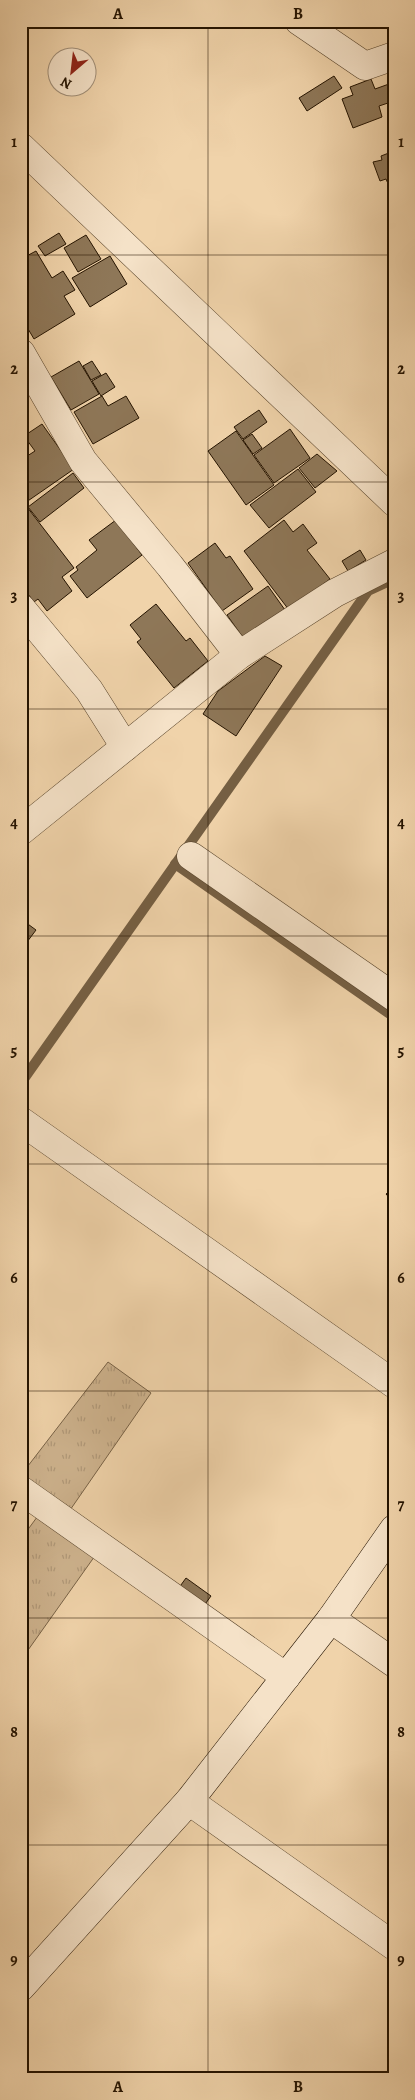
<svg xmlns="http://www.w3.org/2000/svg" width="415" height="2100" font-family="Alegreya,serif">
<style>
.grass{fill:url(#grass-tufts);stroke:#786246}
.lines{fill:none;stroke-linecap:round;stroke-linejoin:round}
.stream{stroke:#755f43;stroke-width:10}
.building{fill:#8e7758;stroke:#241300}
.street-casing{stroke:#57432a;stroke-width:29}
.secondary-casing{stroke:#241300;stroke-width:29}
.street{stroke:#f5e2c8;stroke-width:28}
.secondary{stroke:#f5e2c8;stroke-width:28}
.grid{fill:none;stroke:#241300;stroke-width:1;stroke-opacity:0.55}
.neatline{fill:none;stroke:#241300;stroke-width:2}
.grid-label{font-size:16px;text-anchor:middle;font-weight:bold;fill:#241300}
</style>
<defs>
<pattern id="grass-tufts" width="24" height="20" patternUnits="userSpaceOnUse" patternTransform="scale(1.25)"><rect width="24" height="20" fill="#cdb28d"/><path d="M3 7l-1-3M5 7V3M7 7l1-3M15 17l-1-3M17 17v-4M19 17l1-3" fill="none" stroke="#b09878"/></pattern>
</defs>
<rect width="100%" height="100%" fill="#f0d3aa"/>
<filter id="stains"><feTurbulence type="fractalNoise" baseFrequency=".004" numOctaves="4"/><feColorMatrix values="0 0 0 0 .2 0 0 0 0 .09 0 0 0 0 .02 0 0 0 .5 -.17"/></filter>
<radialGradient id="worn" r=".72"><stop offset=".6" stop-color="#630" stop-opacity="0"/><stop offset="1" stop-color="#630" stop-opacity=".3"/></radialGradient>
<g class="grass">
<polygon points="108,1362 151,1393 68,1513 21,1480 21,1475"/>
<polygon points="40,1513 97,1553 21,1660 21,1539"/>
</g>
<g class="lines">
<g class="stream">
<polyline points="175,864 394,1017"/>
<polyline points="21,1083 368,591 394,579"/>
</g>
</g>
<g class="building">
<polygon points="334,76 342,88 307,111 299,98"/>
<polygon points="371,79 375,89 389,84 394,101 379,106 382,117 353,128 342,99 353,95 350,87"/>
<polygon points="394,151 394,184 389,186 386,179 380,181 373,162 382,160 381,156"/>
<polygon points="59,233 66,244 45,256 38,246"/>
<polygon points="86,235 101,259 78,272 64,248"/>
<polygon points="36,251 52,278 63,271 75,290 64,296 75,314 34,339 21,317 21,259"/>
<polygon points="110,256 127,284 90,307 72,278"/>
<polygon points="79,361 99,394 71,410 51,377"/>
<polygon points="92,361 101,375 91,380 83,366"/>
<polygon points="106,373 115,387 101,396 92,381"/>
<polygon points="102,396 108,406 126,396 139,418 93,444 74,412"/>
<polygon points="259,410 267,422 243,439 234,427"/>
<polygon points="42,424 74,469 22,505 21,460 35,451 24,436"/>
<polygon points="290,429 310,458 274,483 254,455"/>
<polygon points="236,431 274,485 246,505 208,451"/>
<polygon points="252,434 262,448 253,454 243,440"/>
<polygon points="317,454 337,471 315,488 299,468"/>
<polygon points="298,469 316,492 269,528 250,505"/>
<polygon points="73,473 84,488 40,522 28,507"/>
<polygon points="27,507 74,568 62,577 72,591 47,611 38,599 34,602 21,585 21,511"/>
<polygon points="116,520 142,555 87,598 70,576 78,570 76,567 97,550 89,540"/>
<polygon points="284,520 293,532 303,524 317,543 307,550 330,579 289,610 244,551"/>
<polygon points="215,543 226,558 230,556 253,589 222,611 188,563"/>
<polygon points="360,550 366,560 348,571 342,561"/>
<polygon points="268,586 285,610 244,639 227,615"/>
<polygon points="156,604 186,641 190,638 208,661 174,688 137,642 141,639 130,625"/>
<polygon points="265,656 282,666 236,736 203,714 218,691"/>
<polygon points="21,919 36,930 21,950"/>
<polygon points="394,1188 394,1203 386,1194"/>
<polygon points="186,1578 211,1596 203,1607 178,1589"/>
</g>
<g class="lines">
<defs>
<g id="street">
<polyline points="299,21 365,66 394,56"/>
<polyline points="21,147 394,502"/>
<polyline points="21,353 83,461 170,566 239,655"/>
<polyline points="21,608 89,690 125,747"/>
<polyline points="21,831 239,655 335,593 394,563"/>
<polyline points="191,856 394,997"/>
<polyline points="21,1121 394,1384"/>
<polyline points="21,1490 286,1677"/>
<polyline points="331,1619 394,1663"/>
<polyline points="189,1801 394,1946"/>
</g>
<polyline id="secondary" points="21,1987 189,1801 331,1619 394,1529"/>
</defs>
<use href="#street" class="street-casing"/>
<use href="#secondary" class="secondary-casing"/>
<use href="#street" class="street"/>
<use href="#secondary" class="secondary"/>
</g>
<path class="grid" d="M208,21V2079M21,255H394M21,482H394M21,709H394M21,936H394M21,1164H394M21,1391H394M21,1618H394M21,1845H394"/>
<rect width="415" height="2100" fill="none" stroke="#f0d3aa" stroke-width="55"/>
<g transform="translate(72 72) rotate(208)"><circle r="24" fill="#f5e2c8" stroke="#a18f78"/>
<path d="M0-4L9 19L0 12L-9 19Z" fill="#8f2418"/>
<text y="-8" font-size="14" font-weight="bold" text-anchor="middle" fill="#241300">N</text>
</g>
<rect x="28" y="28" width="360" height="2044" class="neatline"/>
<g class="grid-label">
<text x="118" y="19">A</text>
<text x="298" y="19">B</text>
<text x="14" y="147">1</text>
<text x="401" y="147">1</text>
<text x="14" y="374">2</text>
<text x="401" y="374">2</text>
<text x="14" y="601">3</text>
<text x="401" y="601">3</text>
<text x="14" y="828">4</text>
<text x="401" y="828">4</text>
<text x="14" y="1056">5</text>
<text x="401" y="1056">5</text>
<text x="14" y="1283">6</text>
<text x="401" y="1283">6</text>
<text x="14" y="1510">7</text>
<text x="401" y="1510">7</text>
<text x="14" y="1737">8</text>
<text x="401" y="1737">8</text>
<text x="14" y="1965">9</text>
<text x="401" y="1965">9</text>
<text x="118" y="2092">A</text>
<text x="298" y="2092">B</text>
</g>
<rect width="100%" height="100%" filter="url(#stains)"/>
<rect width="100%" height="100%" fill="url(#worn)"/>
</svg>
